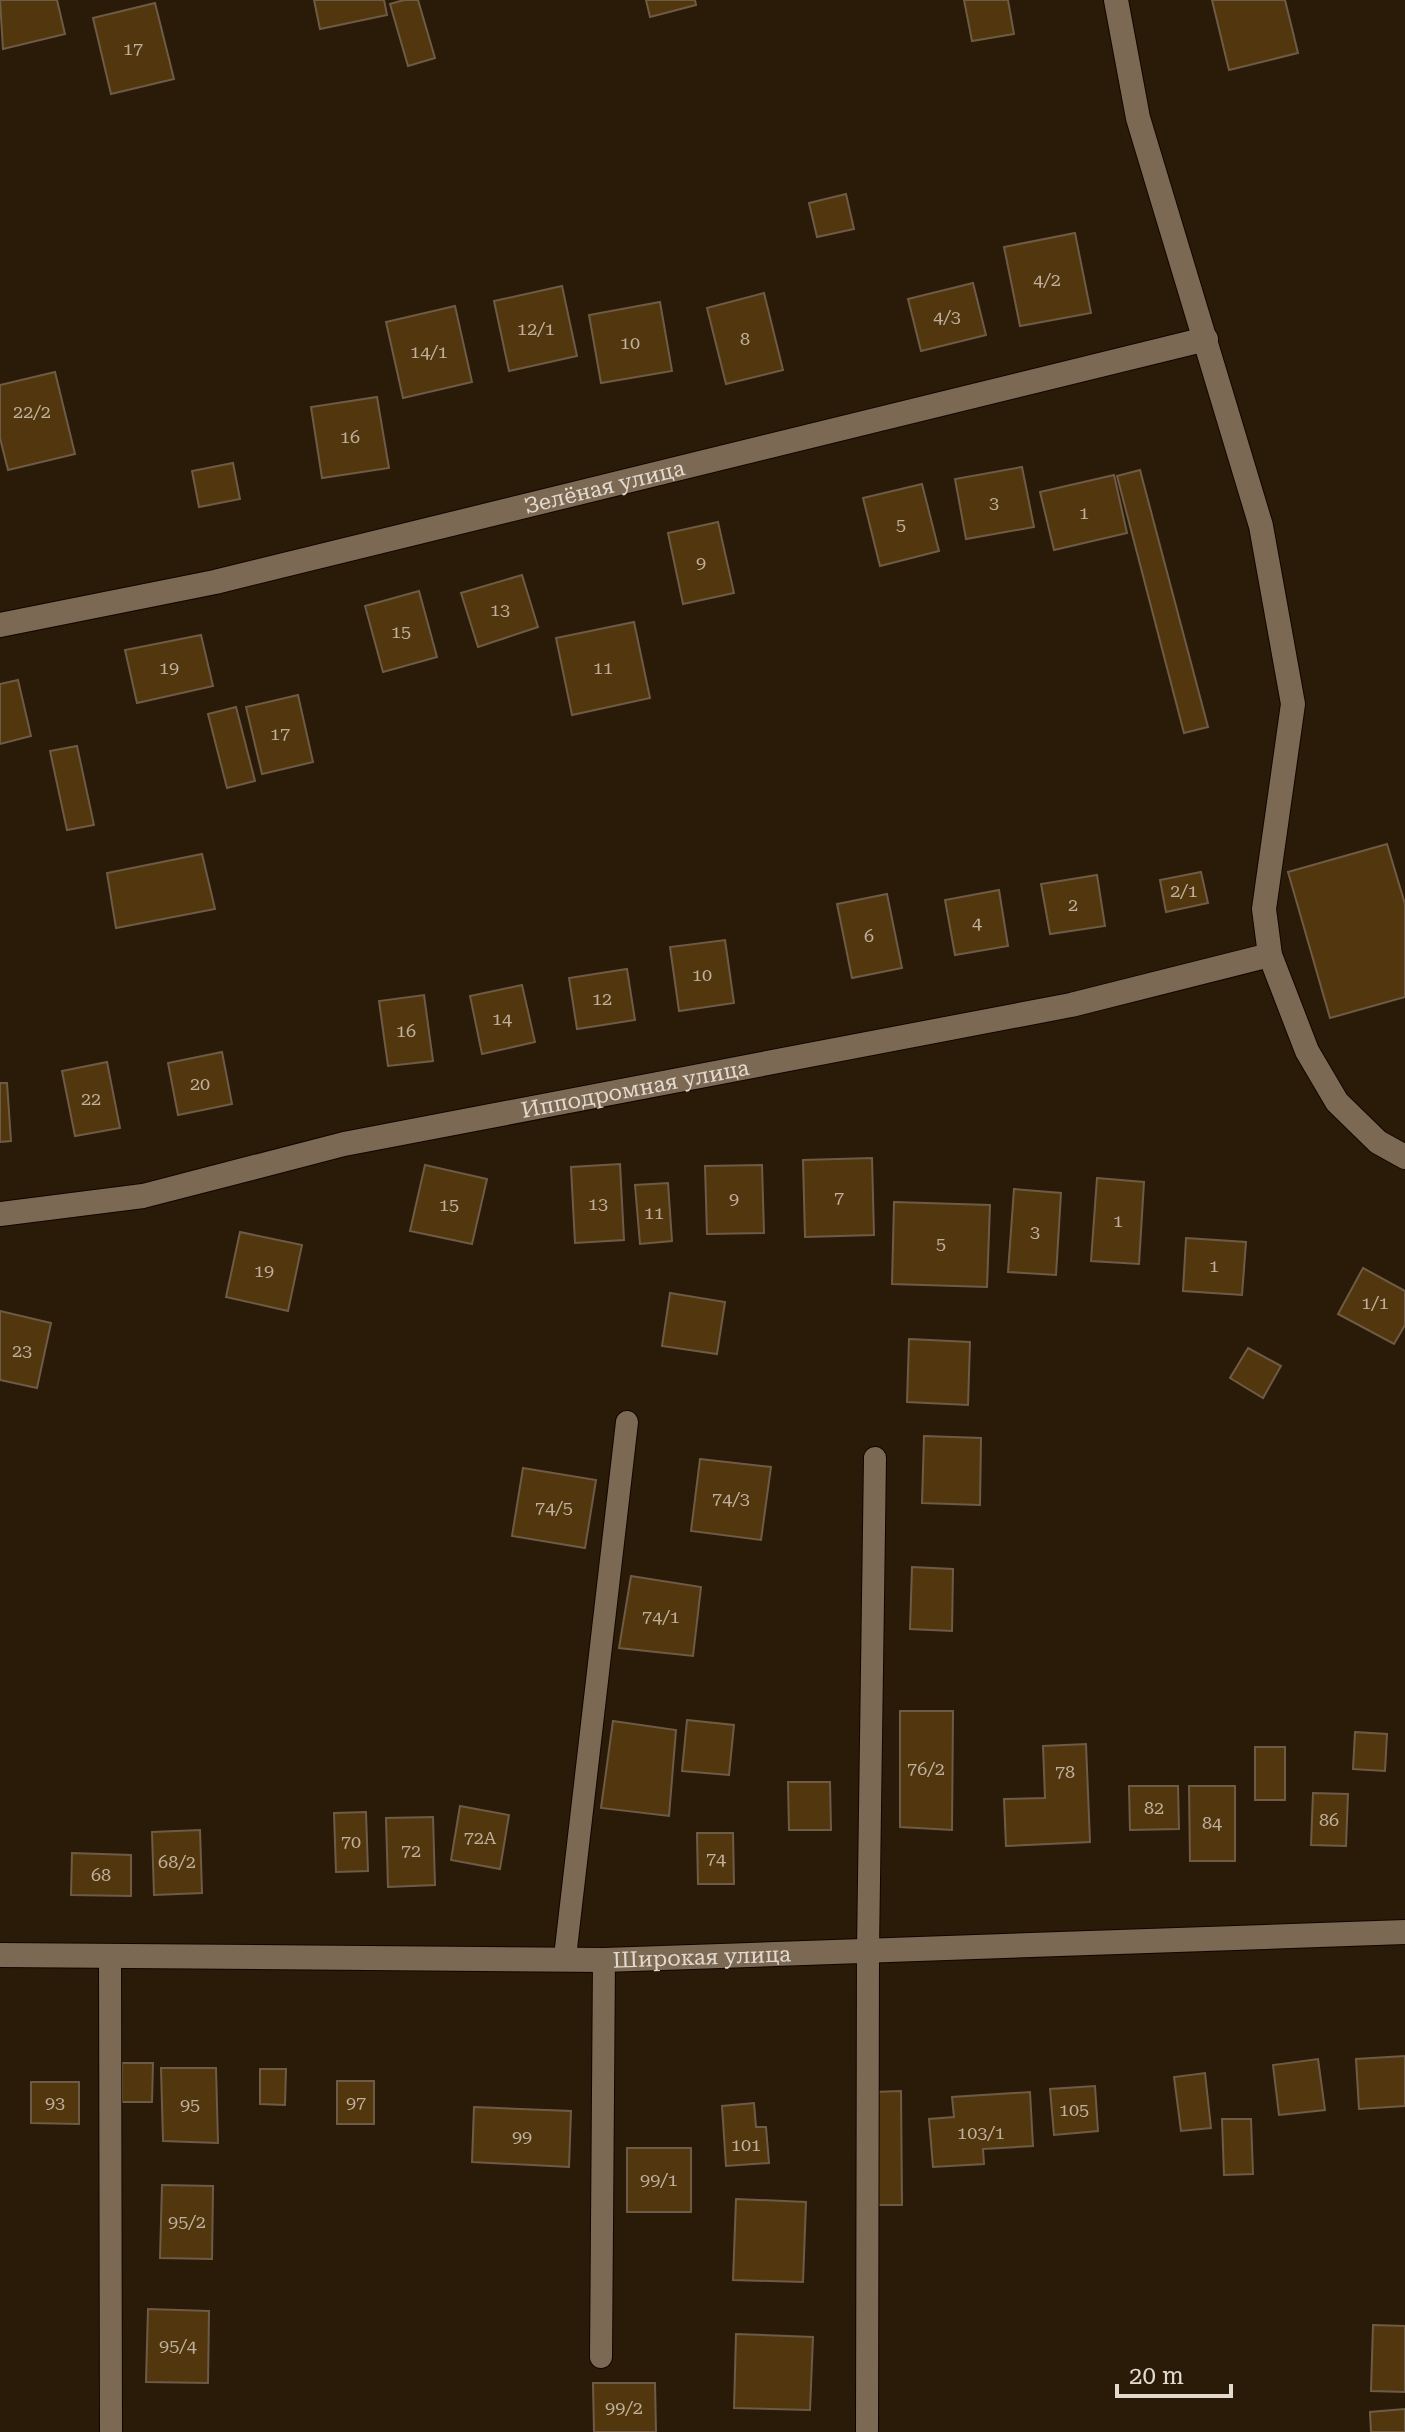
<svg xmlns="http://www.w3.org/2000/svg" width="1405" height="2432" font-family="'Roboto Serif',serif">
<style>
.building{fill:#52360e;stroke:#6d5b46;stroke-width:2}
.lines{fill:none;stroke-linecap:round;stroke-linejoin:round}
.lane-casing{stroke:#120500;stroke-width:24}
.street-casing{stroke:#120500;stroke-width:26}
.lane{stroke:#7b6953;stroke-width:22}
.street{stroke:#7b6953;stroke-width:24}
.labels{text-anchor:middle;stroke-width:6;stroke-linejoin:round;paint-order:stroke}
.number-label{font-size:18px;fill:#bfb09d}
.street-label{font-size:22px;fill:#e3d9cd;stroke:#2a1b08}
</style>
<rect width="100%" height="100%" fill="#2a1b08"/>
<g class="building">
<polygon points="0,0 57,0 65,34 3,49"/>
<polygon points="314,0 384,0 387,15 320,29"/>
<polygon points="404,0 418,0 435,58 408,66 390,4"/>
<polygon points="646,0 695,0 696,5 650,17"/>
<polygon points="964,0 1008,0 1014,34 972,41"/>
<polygon points="1212,0 1285,0 1298,53 1229,70"/>
<polygon points="155,3 174,79 111,94 93,18"/>
<polygon points="846,194 854,229 817,237 809,203"/>
<polygon points="1075,233 1091,313 1020,326 1004,247"/>
<polygon points="973,283 986,335 921,351 908,299"/>
<polygon points="562,286 577,356 509,371 494,301"/>
<polygon points="764,293 783,370 726,384 707,308"/>
<polygon points="660,302 672,371 601,383 589,315"/>
<polygon points="455,306 472,382 403,398 386,322"/>
<polygon points="55,372 75,454 8,470 0,438 0,385"/>
<polygon points="377,397 389,468 322,478 311,407"/>
<polygon points="233,463 240,499 199,507 192,471"/>
<polygon points="1022,467 1034,527 966,539 955,479"/>
<polygon points="1140,470 1208,727 1184,733 1117,476"/>
<polygon points="1114,475 1127,533 1054,550 1040,492"/>
<polygon points="922,484 939,551 880,566 863,498"/>
<polygon points="718,522 734,593 683,604 668,533"/>
<polygon points="522,575 538,627 478,647 461,593"/>
<polygon points="419,591 437,657 383,672 365,606"/>
<polygon points="634,622 650,698 572,715 556,638"/>
<polygon points="201,635 213,686 137,703 125,650"/>
<polygon points="18,680 31,736 0,744 0,684"/>
<polygon points="298,695 313,762 262,774 246,707"/>
<polygon points="236,707 255,781 227,788 208,714"/>
<polygon points="77,746 94,825 67,830 50,751"/>
<polygon points="1387,844 1405,904 1405,997 1330,1018 1288,872"/>
<polygon points="202,854 215,909 116,928 107,873"/>
<polygon points="1201,872 1208,903 1166,912 1160,880"/>
<polygon points="1097,875 1105,926 1050,934 1041,884"/>
<polygon points="999,890 1008,946 955,955 945,900"/>
<polygon points="887,894 902,968 852,978 837,904"/>
<polygon points="725,940 734,1003 679,1011 670,947"/>
<polygon points="627,969 635,1020 577,1029 569,978"/>
<polygon points="522,985 535,1042 482,1054 470,996"/>
<polygon points="424,995 433,1061 388,1066 379,1001"/>
<polygon points="222,1052 232,1104 178,1115 168,1063"/>
<polygon points="107,1062 120,1128 75,1136 62,1071"/>
<polygon points="0,1083 7,1083 11,1141 0,1142"/>
<polygon points="872,1158 874,1235 805,1237 803,1160"/>
<polygon points="620,1164 624,1240 575,1243 571,1167"/>
<polygon points="425,1165 487,1179 472,1244 410,1231"/>
<polygon points="762,1165 764,1233 707,1234 705,1166"/>
<polygon points="1097,1178 1144,1182 1139,1264 1091,1261"/>
<polygon points="668,1183 672,1241 640,1244 635,1185"/>
<polygon points="1014,1189 1061,1193 1056,1275 1008,1272"/>
<polygon points="894,1202 990,1205 987,1287 892,1284"/>
<polygon points="240,1232 302,1245 288,1311 226,1297"/>
<polygon points="1186,1238 1246,1242 1242,1295 1183,1291"/>
<polygon points="1363,1268 1405,1291 1405,1325 1394,1344 1338,1314"/>
<polygon points="670,1293 725,1302 717,1354 662,1346"/>
<polygon points="0,1311 51,1323 37,1388 0,1380"/>
<polygon points="909,1339 970,1342 968,1405 907,1402"/>
<polygon points="1248,1348 1281,1366 1263,1398 1230,1378"/>
<polygon points="924,1436 981,1438 980,1505 922,1503"/>
<polygon points="700,1459 771,1467 761,1540 691,1531"/>
<polygon points="523,1468 596,1480 585,1548 512,1536"/>
<polygon points="912,1567 953,1569 952,1631 910,1629"/>
<polygon points="631,1576 701,1587 693,1656 619,1648"/>
<polygon points="900,1711 953,1711 952,1830 900,1827"/>
<polygon points="687,1720 734,1725 729,1775 682,1771"/>
<polygon points="613,1721 676,1730 669,1816 601,1808"/>
<polygon points="1355,1732 1387,1734 1385,1771 1353,1769"/>
<polygon points="1086,1744 1090,1842 1006,1846 1004,1799 1045,1798 1043,1746"/>
<rect x="1255" y="1747" width="30" height="53"/>
<polygon points="788,1782 830,1782 831,1830 789,1830"/>
<polygon points="1129,1786 1178,1786 1179,1829 1130,1830"/>
<polygon points="1189,1786 1235,1786 1235,1861 1190,1861"/>
<polygon points="1313,1793 1348,1794 1346,1846 1311,1845"/>
<polygon points="460,1806 509,1815 500,1869 451,1860"/>
<polygon points="366,1812 368,1871 336,1872 334,1813"/>
<polygon points="433,1817 435,1885 388,1887 386,1818"/>
<polygon points="200,1830 202,1893 154,1895 152,1832"/>
<polygon points="697,1833 733,1833 734,1884 698,1884"/>
<polygon points="72,1853 131,1855 131,1896 71,1895"/>
<polygon points="1405,2056 1405,2106 1359,2109 1356,2059"/>
<polygon points="1318,2059 1325,2110 1279,2115 1273,2065"/>
<polygon points="122,2063 153,2063 152,2102 122,2102"/>
<polygon points="161,2068 216,2068 218,2143 163,2141"/>
<polygon points="260,2069 286,2069 285,2105 260,2104"/>
<polygon points="1205,2073 1211,2128 1181,2131 1174,2077"/>
<rect x="337" y="2081" width="37" height="43"/>
<polygon points="31,2082 79,2082 79,2124 31,2123"/>
<polygon points="1095,2086 1098,2131 1054,2135 1050,2089"/>
<polygon points="901,2091 902,2205 875,2205 874,2092"/>
<polygon points="1030,2092 1033,2146 983,2149 984,2164 933,2167 929,2119 954,2117 952,2097"/>
<polygon points="754,2103 756,2127 766,2127 769,2163 726,2166 722,2106"/>
<polygon points="474,2107 571,2111 569,2167 472,2162"/>
<polygon points="1222,2119 1251,2119 1253,2174 1224,2175"/>
<rect x="627" y="2148" width="64" height="64"/>
<polygon points="162,2185 213,2186 212,2259 160,2258"/>
<polygon points="736,2199 806,2202 803,2282 733,2280"/>
<polygon points="148,2309 209,2311 208,2383 146,2382"/>
<polygon points="1373,2325 1405,2326 1405,2392 1371,2391"/>
<polygon points="736,2334 813,2337 810,2410 734,2408"/>
<polygon points="593,2383 655,2383 656,2432 594,2432"/>
<polygon points="1405,2409 1405,2432 1371,2432 1370,2412"/>
</g>
<g class="lines">
<defs>
<g id="lane">
<polyline points="110,1956 111,2432"/>
<polyline points="565,1957 627,1422"/>
<polyline points="601,2357 604,1960"/>
<polyline points="867,2432 868,1950 875,1458"/>
</g>
<g id="street">
<polyline points="1116,0 1138,118 1261,526 1293,704 1264,909 1270,955 1307,1051 1337,1102 1378,1142 1405,1157"/>
<path id="s1" d="M0,625L215,582L1206,339"/>
<path id="s2" d="M0,1214L143,1196L344,1144L1071,1005L1270,955"/>
<path id="s3" d="M0,1955L604,1960L1405,1932"/>
</g>
</defs>
<use href="#lane" class="lane-casing"/>
<use href="#street" class="street-casing"/>
<use href="#lane" class="lane"/>
<use href="#street" class="street"/>
</g>
<g class="labels">
<g class="number-label">
<text x="133" y="55">17</text>
<text x="1047" y="286">4/2</text>
<text x="947" y="323">4/3</text>
<text x="536" y="335">12/1</text>
<text x="745" y="345">8</text>
<text x="630" y="349">10</text>
<text x="429" y="358">14/1</text>
<text x="32" y="418">22/2</text>
<text x="350" y="443">16</text>
<text x="994" y="509">3</text>
<text x="1084" y="519">1</text>
<text x="901" y="531">5</text>
<text x="701" y="569">9</text>
<text x="500" y="616">13</text>
<text x="401" y="638">15</text>
<text x="169" y="674">19</text>
<text x="603" y="674">11</text>
<text x="280" y="740">17</text>
<text x="1184" y="897">2/1</text>
<text x="1073" y="911">2</text>
<text x="977" y="929">4</text>
<text x="869" y="942">6</text>
<text x="702" y="981">10</text>
<text x="602" y="1005">12</text>
<text x="502" y="1025">14</text>
<text x="406" y="1037">16</text>
<text x="200" y="1090">20</text>
<text x="91" y="1105">22</text>
<text x="839" y="1204">7</text>
<text x="734" y="1205">9</text>
<text x="598" y="1210">13</text>
<text x="449" y="1211">15</text>
<text x="654" y="1219">11</text>
<text x="1118" y="1227">1</text>
<text x="1035" y="1238">3</text>
<text x="941" y="1250">5</text>
<text x="1214" y="1272">1</text>
<text x="264" y="1277">19</text>
<text x="1375" y="1309">1/1</text>
<text x="22" y="1357">23</text>
<text x="731" y="1505">74/3</text>
<text x="554" y="1514">74/5</text>
<text x="661" y="1623">74/1</text>
<text x="926" y="1775">76/2</text>
<text x="1065" y="1778">78</text>
<text x="1154" y="1814">82</text>
<text x="1329" y="1826">86</text>
<text x="1212" y="1829">84</text>
<text x="480" y="1844">72А</text>
<text x="351" y="1848">70</text>
<text x="411" y="1857">72</text>
<text x="716" y="1865">74</text>
<text x="177" y="1868">68/2</text>
<text x="101" y="1881">68</text>
<text x="55" y="2109">93</text>
<text x="356" y="2109">97</text>
<text x="190" y="2111">95</text>
<text x="1074" y="2116">105</text>
<text x="981" y="2139">103/1</text>
<text x="522" y="2143">99</text>
<text x="746" y="2151">101</text>
<text x="659" y="2186">99/1</text>
<text x="187" y="2228">95/2</text>
<text x="178" y="2352">95/4</text>
<text x="624" y="2414">99/2</text>
</g>
<g class="street-label">
<text dy="8" stroke="none"><textPath href="#s1" startOffset="620">Зелёная улица</textPath></text>
<text dy="8" stroke="none"><textPath href="#s2" startOffset="648">Ипподромная улица</textPath></text>
<text dy="8" stroke="none"><textPath href="#s3" startOffset="702">Широкая улица</textPath></text>
</g>
</g>
<path d="M1117 2384v12h114v-12" fill="none" stroke="#e3d9cd" stroke-width="4"/>
<text x="1129" y="2384" font-size="24" fill="#e3d9cd" stroke="#2a1b08" stroke-width="6" paint-order="stroke">20 m</text>
</svg>
